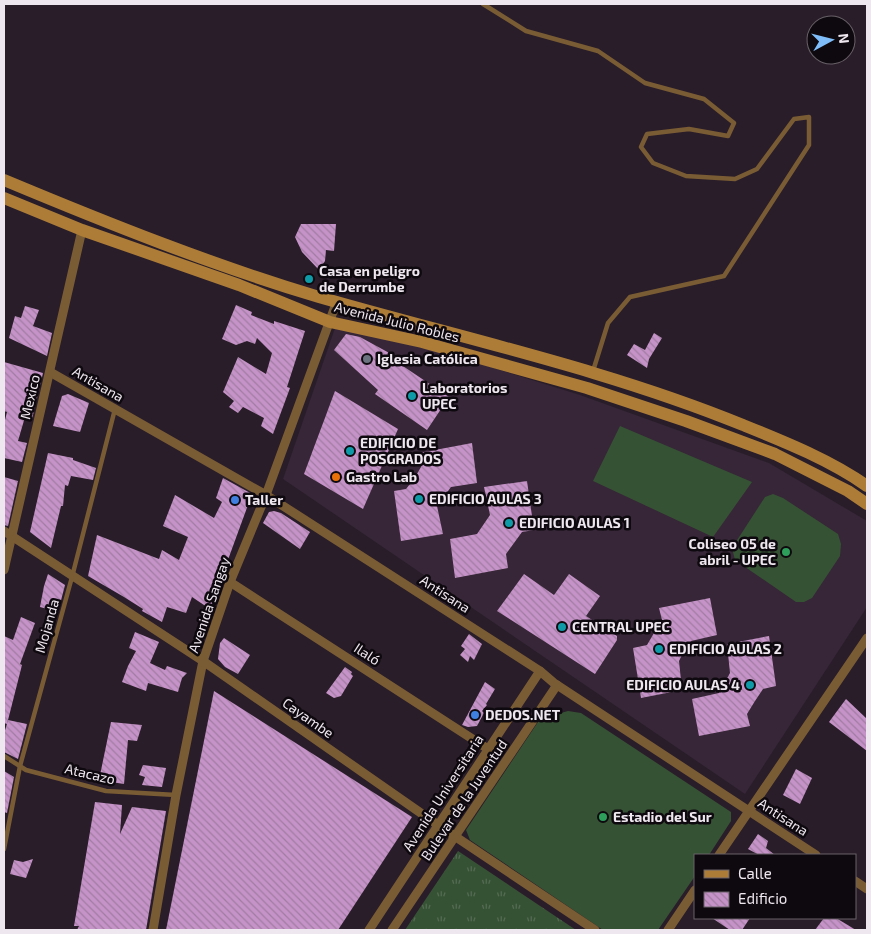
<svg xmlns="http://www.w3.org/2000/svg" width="871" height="934" font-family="'Exo 2',sans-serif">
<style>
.built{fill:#362637}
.grass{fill:url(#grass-tufts)}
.garden{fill:#365234}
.building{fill:url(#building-back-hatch)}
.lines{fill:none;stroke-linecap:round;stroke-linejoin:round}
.lane{stroke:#7a5c34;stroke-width:4.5}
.street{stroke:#7a5c34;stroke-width:9}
.secondary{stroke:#ad7d38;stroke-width:12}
.culture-dot{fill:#0f9aa8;stroke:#0e090e;stroke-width:2}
.worship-dot{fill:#6b7280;stroke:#0e090e;stroke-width:2}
.food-dot{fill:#e8710a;stroke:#0e090e;stroke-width:2}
.shop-dot{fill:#3f7fe0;stroke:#0e090e;stroke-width:2}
.leisure-dot{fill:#2e9e5b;stroke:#0e090e;stroke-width:2}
.labels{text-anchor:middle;stroke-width:5;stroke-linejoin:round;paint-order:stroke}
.poi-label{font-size:14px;font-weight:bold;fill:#efe7ef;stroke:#0e090e;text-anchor:start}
.street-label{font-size:14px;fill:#efe7ef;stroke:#0e090e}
</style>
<defs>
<pattern id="grass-tufts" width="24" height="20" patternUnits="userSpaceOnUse" patternTransform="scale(1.25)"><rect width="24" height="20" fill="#365234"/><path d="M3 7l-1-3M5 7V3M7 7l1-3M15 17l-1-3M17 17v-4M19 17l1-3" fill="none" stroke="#536b52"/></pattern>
<pattern id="building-back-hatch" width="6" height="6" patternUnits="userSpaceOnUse" patternTransform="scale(1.25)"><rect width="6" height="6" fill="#c693c8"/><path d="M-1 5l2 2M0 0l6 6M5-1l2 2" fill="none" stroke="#a07ca2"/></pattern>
</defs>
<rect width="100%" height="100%" fill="#291d29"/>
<polygon class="built" points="335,328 443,352 580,395 769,463 867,521 867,607 745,794 283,479"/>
<polygon class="grass" points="458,851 576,930 405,930"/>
<g class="garden">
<polygon points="620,426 752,482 713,537 593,481"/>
<polygon points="773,494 783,498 838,534 841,544 840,556 812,598 804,602 796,602 735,560 732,548 765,497"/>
<polygon points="568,711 581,713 731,812 731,821 709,855 695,855 695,876 658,930 603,930 470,840 466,830 540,719"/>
</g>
<g class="building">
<polygon points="301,224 336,224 334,251 326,250 325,261 319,270 302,252 295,237"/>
<polygon points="236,305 252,312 251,315 274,324 274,321 305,331 287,387 290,388 273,434 261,426 264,418 243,407 238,413 229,407 234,401 223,392 238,357 266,374 272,353 257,338 255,344 247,341 236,345 222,339"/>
<polygon points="25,306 39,310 33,326 52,333 47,356 9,338 15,316 21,318"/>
<polygon points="654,333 662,338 649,359 647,368 627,355 634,344 645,350"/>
<polygon points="346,334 360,337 393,355 391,358 449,397 427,430 375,394 378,390 334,350"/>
<polygon points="4,362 43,373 32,419 25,417 18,441 27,443 22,462 4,458 4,424 7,412 4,411"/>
<polygon points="335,391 398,429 363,509 304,474"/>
<polygon points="68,394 89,403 80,432 53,426 62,396"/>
<polygon points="472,443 477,483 451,487 437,506 443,534 401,541 394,491 406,489 414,479 421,467 419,453"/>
<polygon points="48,453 73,458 73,460 96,468 93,480 71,476 68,486 65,485 63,506 61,506 51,548 30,532"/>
<polygon points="4,477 18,481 8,526 4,525"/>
<polygon points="223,478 252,494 210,609 192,597 186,613 167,607 162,622 142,611 143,609 124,597 88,576 97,535 159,559 162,550 179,560 188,537 163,526 175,495 214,518 222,502 216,498"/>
<polygon points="527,481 534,530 522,532 506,554 508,568 455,578 450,539 477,534 490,515 484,487"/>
<polygon points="274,511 281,513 310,532 300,549 263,523 269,512"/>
<polygon points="48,574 65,585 58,612 40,607 44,586"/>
<polygon points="524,574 554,595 569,574 600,596 586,616 617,636 617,640 595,674 497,611"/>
<polygon points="710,598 717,635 691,641 684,651 679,661 682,690 641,698 633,648 647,645 654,633 662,620 659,608"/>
<polygon points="21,617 35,623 20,664 22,665 7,724 4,723 4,636 13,640"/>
<polygon points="135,632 159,642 150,663 165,670 167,666 187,673 182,678 178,692 148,683 146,691 122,682 128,666 136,651 129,648"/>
<polygon points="469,634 482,644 474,660 470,656 468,662 460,655 465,649 461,646"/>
<polygon points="769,636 776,686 763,689 755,701 747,714 750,726 699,736 692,699 719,693 730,673 727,644"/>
<polygon points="224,638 250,655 238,674 225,667 218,659 220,643"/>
<polygon points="345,667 352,672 351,674 353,676 341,696 334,698 326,693"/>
<polygon points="485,682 495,689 486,704 487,705 482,711 484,713 477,726 468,727 462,725"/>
<polygon points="214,691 412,817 338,930 166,930"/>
<polygon points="846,699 867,719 867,751 829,722"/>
<polygon points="8,720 27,724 18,759 4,752 4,734"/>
<polygon points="111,722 142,725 137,741 128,740 124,784 99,780"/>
<polygon points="143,765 166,768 162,787 142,785 145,777 139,775"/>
<polygon points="796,769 812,778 800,804 783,795"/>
<polygon points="4,771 14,777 7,813 4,812"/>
<polygon points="95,802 122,805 120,834 132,807 166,811 146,930 77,930 79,926 74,926"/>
<polygon points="758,834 768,841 766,848 775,855 759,855 748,849"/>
<polygon points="33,859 26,878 10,874 14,860 23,862"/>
<polygon points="712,918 750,918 742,930 730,930"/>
<polygon points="824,918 836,918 856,930 815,930"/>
</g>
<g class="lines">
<g class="lane">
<polyline points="483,4 526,31 598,51 645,83 704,99 734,123 728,136 689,129 647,134 641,147 653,163 686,176 735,179 757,169 794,119 809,117 809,145 724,276 630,297 608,323 593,371"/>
<polyline points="4,756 26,770 106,791 176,795"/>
<polyline points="4,849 20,766 72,577 115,409"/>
</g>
<g class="street">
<polyline points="50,372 266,495 540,671 554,683 816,855"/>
<polyline points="4,531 203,661 438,825 595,930"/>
<polyline points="4,570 82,230"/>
<polyline points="230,582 488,749"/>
<polyline points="719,855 867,638"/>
<polyline points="855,881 867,889"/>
<polyline points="153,930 176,795 203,661 230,582 266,495 337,301"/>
<polyline points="369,930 540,671"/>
<polyline points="392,930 557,685"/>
<polyline points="668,930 695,890"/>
</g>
<g class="secondary">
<path d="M4,180C107,223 212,265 319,297C461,338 606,369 743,425C785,442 830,460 867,486"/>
<polyline points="4,198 82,230 239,285 330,322 422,342 587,388 686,421 775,454 848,491 867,504"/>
</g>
</g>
<g class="culture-dot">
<circle cx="309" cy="279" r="5"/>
<circle cx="412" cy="396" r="5"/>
<circle cx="350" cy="451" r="5"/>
<circle cx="419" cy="499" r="5"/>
<circle cx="509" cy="523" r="5"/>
<circle cx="562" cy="627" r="5"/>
<circle cx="659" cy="649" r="5"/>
<circle cx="750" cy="685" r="5"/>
</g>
<circle class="worship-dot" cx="367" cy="359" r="5"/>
<circle class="food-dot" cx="336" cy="477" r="5"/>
<g class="shop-dot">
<circle cx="235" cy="500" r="5"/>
<circle cx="475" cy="715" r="5"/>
</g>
<g class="leisure-dot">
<circle cx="786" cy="552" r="5"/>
<circle cx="603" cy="817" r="5"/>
</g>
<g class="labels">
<g class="poi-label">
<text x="319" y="276">Casa en peligro<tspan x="319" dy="16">de Derrumbe</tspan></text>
<text x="377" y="364">Iglesia Católica</text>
<text x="422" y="393">Laboratorios<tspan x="422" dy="16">UPEC</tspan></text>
<text x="360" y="448">EDIFICIO DE<tspan x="360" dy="16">POSGRADOS</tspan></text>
<text x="346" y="482">Gastro Lab</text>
<text x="429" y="504">EDIFICIO AULAS 3</text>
<text x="245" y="505">Taller</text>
<text x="519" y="528">EDIFICIO AULAS 1</text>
<text x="776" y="549" text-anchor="end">Coliseo 05 de<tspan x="776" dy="16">abril - UPEC</tspan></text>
<text x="572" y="632">CENTRAL UPEC</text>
<text x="669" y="654">EDIFICIO AULAS 2</text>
<text x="740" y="690" text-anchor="end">EDIFICIO AULAS 4</text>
<text x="485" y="720">DEDOS.NET</text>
<text x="613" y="822">Estadio del Sur</text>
</g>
<g class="street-label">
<text transform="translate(397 322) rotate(14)" y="5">Avenida Julio Robles</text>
<text transform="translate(98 384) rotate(30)" y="5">Antisana</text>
<text transform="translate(30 397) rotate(-77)" y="5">Mexico</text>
<text transform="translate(445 594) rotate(33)" y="5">Antisana</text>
<text transform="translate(209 605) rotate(-71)" y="5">Avenida Sangay</text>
<text transform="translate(47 626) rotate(-74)" y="5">Mojanda</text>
<text transform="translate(367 654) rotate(33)" y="5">Ilaló</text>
<text transform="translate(308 718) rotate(35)" y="5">Cayambe</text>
<text transform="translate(90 774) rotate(13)" y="5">Atacazo</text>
<text transform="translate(443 793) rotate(-57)" y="5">Avenida Universitaria</text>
<text transform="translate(464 800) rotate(-56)" y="5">Bulevar de la Juventud</text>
<text transform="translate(783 817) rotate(33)" y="5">Antisana</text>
</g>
</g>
<rect width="871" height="934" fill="none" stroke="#efe7ef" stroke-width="10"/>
<rect x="694" y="854" width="162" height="65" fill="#0e090e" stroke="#686268"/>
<rect x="704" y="870" width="25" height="8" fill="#ad7d38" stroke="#686268"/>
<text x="738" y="879" font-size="15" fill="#efe7ef">Calle</text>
<rect x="704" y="892" width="25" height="15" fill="url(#building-back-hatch)" stroke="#686268"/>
<text x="738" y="904" font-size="15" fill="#efe7ef">Edificio</text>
<g transform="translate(831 40) rotate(83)"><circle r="24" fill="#0e090e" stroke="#686268"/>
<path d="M0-4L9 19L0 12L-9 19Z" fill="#7ebdf9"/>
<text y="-8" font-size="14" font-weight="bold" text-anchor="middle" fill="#efe7ef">N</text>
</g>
</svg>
